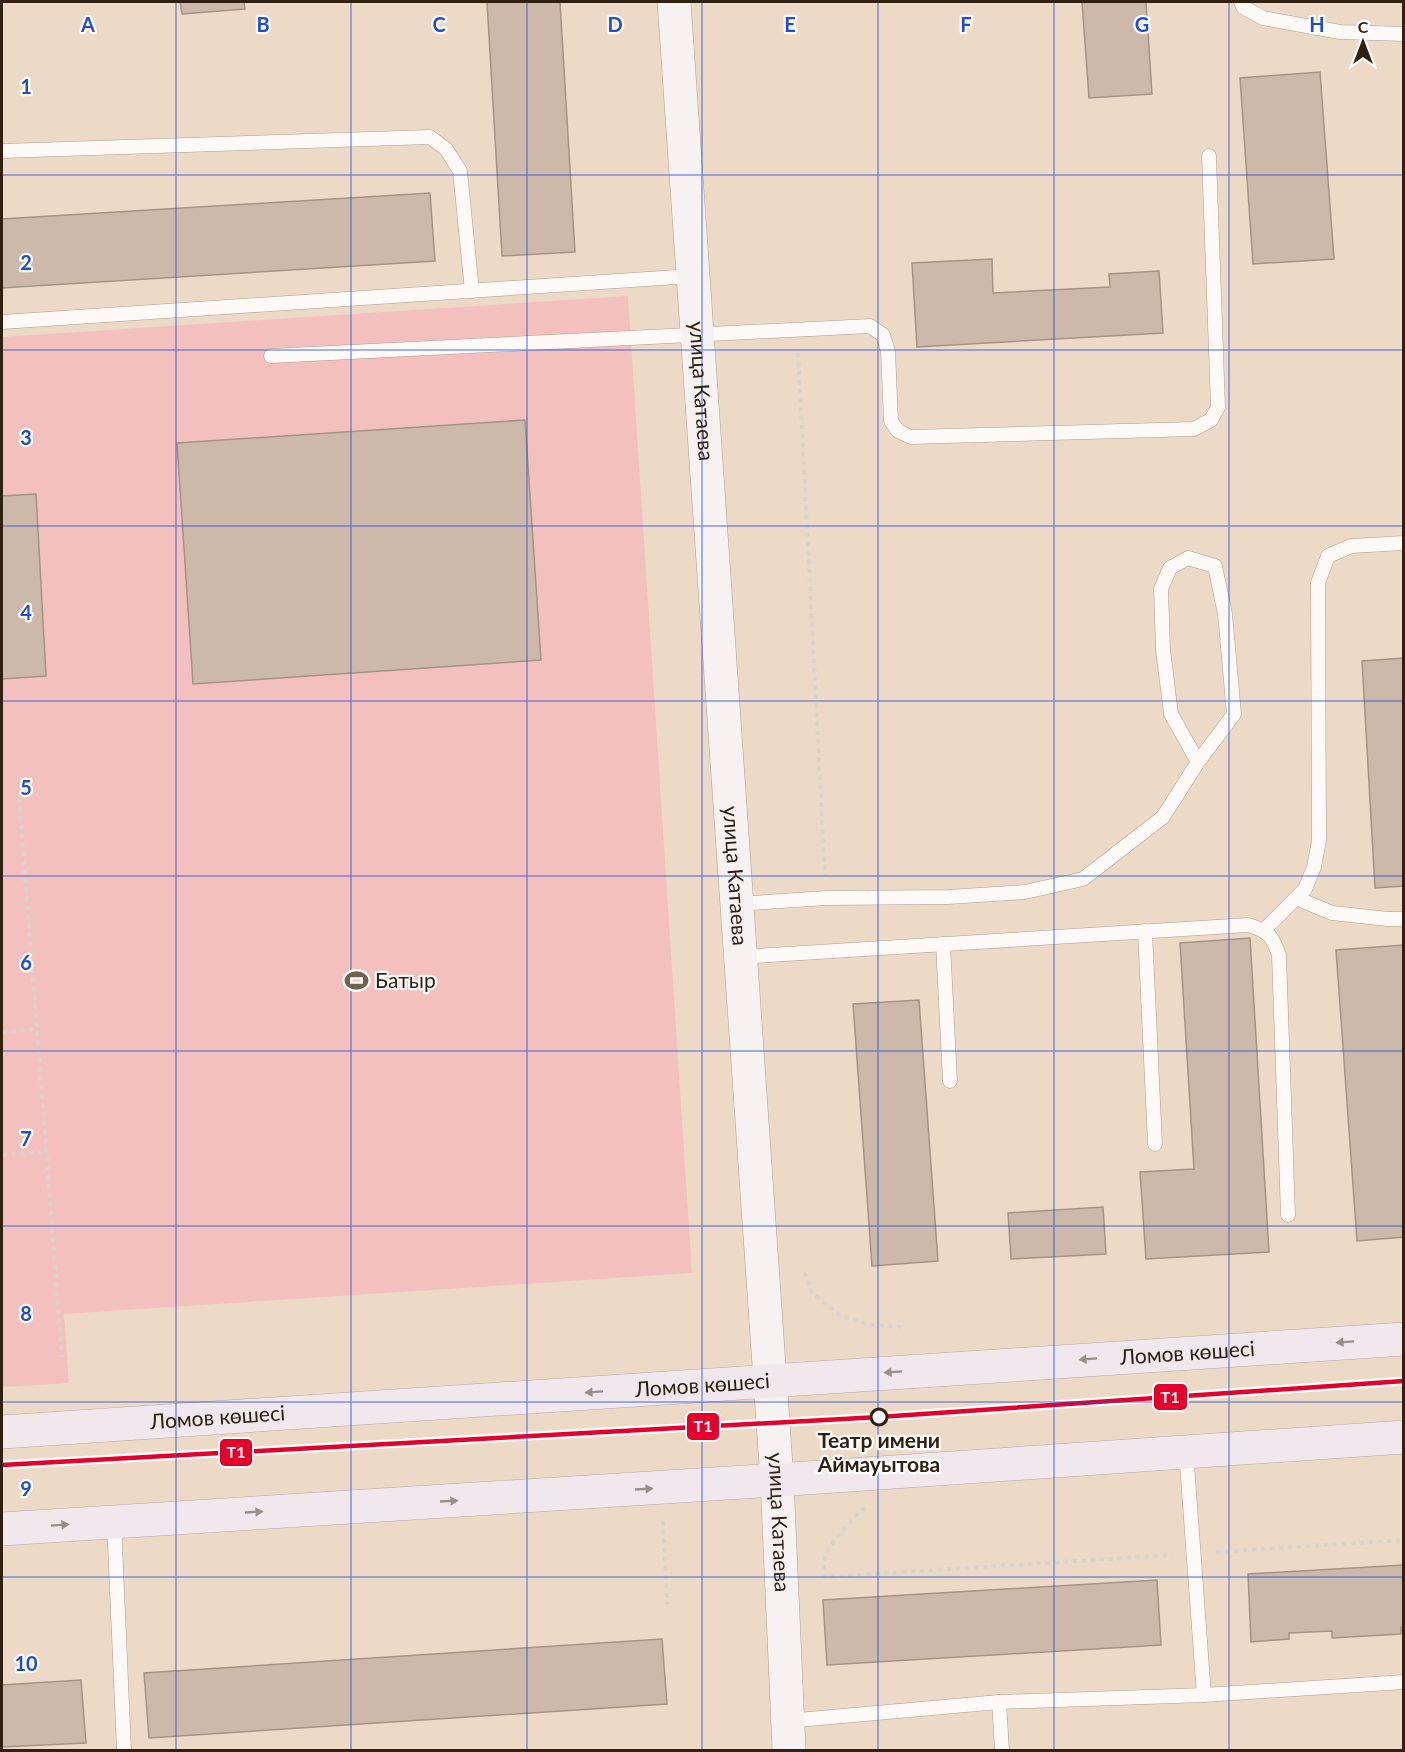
<svg xmlns="http://www.w3.org/2000/svg" width="1405" height="1752" font-family="Lato,sans-serif">
<style>
.green{fill:#f4c0be}
.building{fill:#ccb9aa;stroke:#a59385;stroke-width:1.5}
.lines{fill:none;stroke-linecap:round;stroke-linejoin:round}
.lane-casing{stroke:#ad9e8d;stroke-width:15}
.secondary-casing{stroke:#ad9e8d;stroke-width:34}
.primary-casing{stroke:#b5a6a7;stroke-width:34}
.path{stroke:#d9d3cd;stroke-width:4;stroke-dasharray:4.5 4.5;stroke-linecap:butt}
.lane{stroke:#fcf9f6;stroke-width:14}
.secondary{stroke:#f6f2f1;stroke-width:33}
.primary{stroke:#f0e8ed;stroke-width:33}
.tram-1-casing{stroke:#fff;stroke-width:9}
.tram-1{stroke:#e4002b;stroke-width:4.5}
.oneway{fill:#9a8e89}
.grid{fill:none;stroke:#1d4ed8;stroke-width:1.5;stroke-opacity:0.55}
.stop-dot{fill:#fff;stroke:#30200f;stroke-width:3}
.labels{text-anchor:middle;stroke-width:4.5;stroke-linejoin:round;paint-order:stroke}
.street-label{font-size:21px;fill:#30200f;stroke:#fff}
.poi-label{font-size:21px;fill:#30200f;stroke:#fff;text-anchor:start}
.stop-label{font-size:21px;font-weight:bold;fill:#30200f;stroke:#fff}
.grid-label{font-size:20px;text-anchor:middle;font-weight:bold;fill:#1d4ed8;stroke:#fff;stroke-width:4.5;stroke-linejoin:round;paint-order:stroke}
.line-badge{stroke:#fff;stroke-width:2}
.badge-label{font-size:16px;text-anchor:middle;font-weight:bold;fill:#fff}
</style>
<rect width="100%" height="100%" fill="#eddac6"/>
<polygon class="green" points="628,296 692,1273 64,1314 69,1383 2,1387 2,337"/>
<g class="building">
<polygon points="180,2 244,2 245,9 182,14"/>
<polygon points="487,2 560,2 575,252 502,256"/>
<polygon points="1082,2 1146,2 1152,94 1089,98"/>
<polygon points="1320,72 1334,259 1253,264 1240,78"/>
<polygon points="430,193 435,261 2,288 2,219"/>
<polygon points="992,259 993,293 1110,287 1109,274 1159,271 1163,333 917,347 912,263"/>
<polygon points="525,420 541,660 193,684 177,443"/>
<polygon points="36,494 46,676 2,679 2,496"/>
<polygon points="1404,658 1404,886 1375,888 1362,661"/>
<polygon points="1250,938 1269,1252 1146,1259 1140,1172 1194,1169 1180,943"/>
<polygon points="1404,945 1404,1237 1357,1241 1336,950"/>
<polygon points="919,1000 938,1261 872,1266 853,1004"/>
<polygon points="1103,1207 1106,1254 1011,1259 1008,1213"/>
<polygon points="1404,1565 1404,1627 1401,1627 1401,1634 1332,1638 1332,1631 1289,1633 1289,1639 1251,1642 1248,1574"/>
<polygon points="1157,1580 1161,1645 827,1665 823,1600"/>
<polygon points="662,1639 667,1704 149,1738 144,1673"/>
<polygon points="81,1680 86,1743 2,1747 2,1685"/>
</g>
<g class="lines">
<defs>
<g id="lane">
<polyline points="1241,2 1243,7 1263,18 1340,32 1404,34"/>
<polyline points="2,151 430,137 446,149 460,171 472,291"/>
<polyline points="2,322 692,276"/>
<polyline points="271,356 870,326 883,335 888,351 891,421 898,431 911,437 1194,429 1211,420 1218,407 1209,156"/>
<polyline points="1296,898 1332,913 1388,919 1404,919"/>
<polyline points="736,904 827,898 948,897 1025,892 1083,879 1163,817 1198,762 1234,714 1225,614 1215,566 1188,558 1170,568 1161,589 1163,650 1171,714 1198,762"/>
<polyline points="1264,930 1305,889 1314,867 1319,841 1318,583 1328,556 1351,546 1404,543"/>
<polyline points="1145,931 1155,1144"/>
<polyline points="943,944 950,1081"/>
<path d="M739,957L1248,925C1268,931 1272,935 1279,955L1288,1215"/>
<polyline points="1186,1451 1204,1695"/>
<polyline points="114,1521 124,1750"/>
<polyline points="999,1702 1002,1750"/>
<polyline points="787,1721 999,1702 1204,1695 1404,1682"/>
</g>
<g id="secondary">
<path id="s1" d="M674,2L777,1480L789,1750"/>
</g>
<g id="primary">
<path id="s2" d="M2,1432L1404,1339"/>
<polyline points="2,1529 777,1480 1404,1437"/>
</g>
</defs>
<use href="#lane" class="lane-casing"/>
<use href="#secondary" class="secondary-casing"/>
<use href="#primary" class="primary-casing"/>
<g class="path">
<polyline points="798,353 825,876"/>
<polyline points="19,798 62,1357"/>
<polyline points="2,1032 37,1029"/>
<polyline points="2,1155 46,1152"/>
<polyline points="804,1272 813,1294 841,1316 869,1325 905,1327"/>
<path d="M865,1508C856,1513 827,1547 825,1557C823,1563 824,1571 824,1577L1172,1555"/>
<polyline points="663,1521 667,1604"/>
<polyline points="1216,1552 1404,1540"/>
</g>
<use href="#lane" class="lane"/>
<use href="#secondary" class="secondary"/>
<use href="#primary" class="primary"/>
<defs>
<polyline id="tram-1" points="2,1465 879,1417 1404,1381"/>
</defs>
<use href="#tram-1" class="tram-1-casing"/>
<use href="#tram-1" class="tram-1"/>
</g>
<defs><path id="oneway-solid" d="M-6-.8H1V-3.2L6.5 0L1 3.2V.8H-6Z" transform="scale(1.5)"/></defs>
<g class="oneway">
<use href="#oneway-solid" transform="translate(1345 1342) rotate(176)"/>
<use href="#oneway-solid" transform="translate(1088 1359) rotate(176)"/>
<use href="#oneway-solid" transform="translate(893 1372) rotate(176)"/>
<use href="#oneway-solid" transform="translate(594 1392) rotate(176)"/>
<use href="#oneway-solid" transform="translate(644 1489) rotate(-3)"/>
<use href="#oneway-solid" transform="translate(449 1501) rotate(-3)"/>
<use href="#oneway-solid" transform="translate(254 1512) rotate(-3)"/>
<use href="#oneway-solid" transform="translate(60 1525) rotate(-4)"/>
</g>
<path class="grid" d="M176,2V1750M351,2V1750M527,2V1750M702,2V1750M878,2V1750M1054,2V1750M1229,2V1750M2,175H1404M2,350H1404M2,526H1404M2,701H1404M2,876H1404M2,1051H1404M2,1226H1404M2,1402H1404M2,1577H1404"/>
<defs>
<symbol id="stadium-bare" viewBox="-9 -9 18 18"><path d="M0-5a6.5 5 0 1 0 0 10a6.5 5 0 1 0 0-10ZM-3.5-1.8h7v3.6h-7Z" fill="#72614f" stroke="#fff" stroke-width="2.5" paint-order="stroke"/></symbol>
</defs>
<g fill-rule="evenodd">
<use href="#stadium-bare" x="340" y="964" width="33" height="33"/>
</g>
<circle class="stop-dot" cx="879" cy="1417" r="8"/>
<g class="labels">
<g class="street-label">
<text dy="7" stroke="none"><textPath href="#s1" startOffset="390">улица Катаева</textPath></text>
<text dy="7" stroke="none"><textPath href="#s1" startOffset="876">улица Катаева</textPath></text>
<text dy="7" stroke="none"><textPath href="#s2" startOffset="1188">Ломов көшесі</textPath></text>
<text dy="7" stroke="none"><textPath href="#s2" startOffset="702">Ломов көшесі</textPath></text>
<text dy="7" stroke="none"><textPath href="#s2" startOffset="216">Ломов көшесі</textPath></text>
<text dy="7" stroke="none"><textPath href="#s1" startOffset="1524">улица Катаева</textPath></text>
</g>
<g class="poi-label">
<text x="375" y="988">Батыр</text>
</g>
<g class="stop-label">
<text x="879" y="1448">Театр имени<tspan x="879" dy="24">Аймауытова</tspan></text>
</g>
</g>
<g class="grid-label">
<text x="88" y="32">A</text>
<text x="263" y="32">B</text>
<text x="439" y="32">C</text>
<text x="615" y="32">D</text>
<text x="790" y="32">E</text>
<text x="966" y="32">F</text>
<text x="1142" y="32">G</text>
<text x="1317" y="32">H</text>
<text x="26" y="94">1</text>
<text x="26" y="270">2</text>
<text x="26" y="445">3</text>
<text x="26" y="620">4</text>
<text x="26" y="795">5</text>
<text x="26" y="970">6</text>
<text x="26" y="1146">7</text>
<text x="26" y="1321">8</text>
<text x="26" y="1496">9</text>
<text x="26" y="1671">10</text>
</g>
<g class="line-badge">
<rect x="1153" y="1383" width="35" height="28" rx="6" fill="#e4002b"/>
<rect x="686" y="1412" width="34" height="29" rx="6" fill="#e4002b"/>
<rect x="219" y="1438" width="34" height="29" rx="6" fill="#e4002b"/>
</g>
<g class="badge-label">
<text x="1170" y="1403">T1</text>
<text x="703" y="1432">T1</text>
<text x="236" y="1458">T1</text>
</g>
<rect width="1405" height="1752" fill="none" stroke="#30200f" stroke-width="6"/>
<g transform="translate(1363 42)" stroke="#ffffff" stroke-width="4.5" paint-order="stroke">
<path d="M0-4.5L10 22L0 15L-10 22Z" fill="#30200f"/>
<text y="-9" font-size="16" font-weight="bold" text-anchor="middle" fill="#30200f">С</text>
</g>
</svg>
